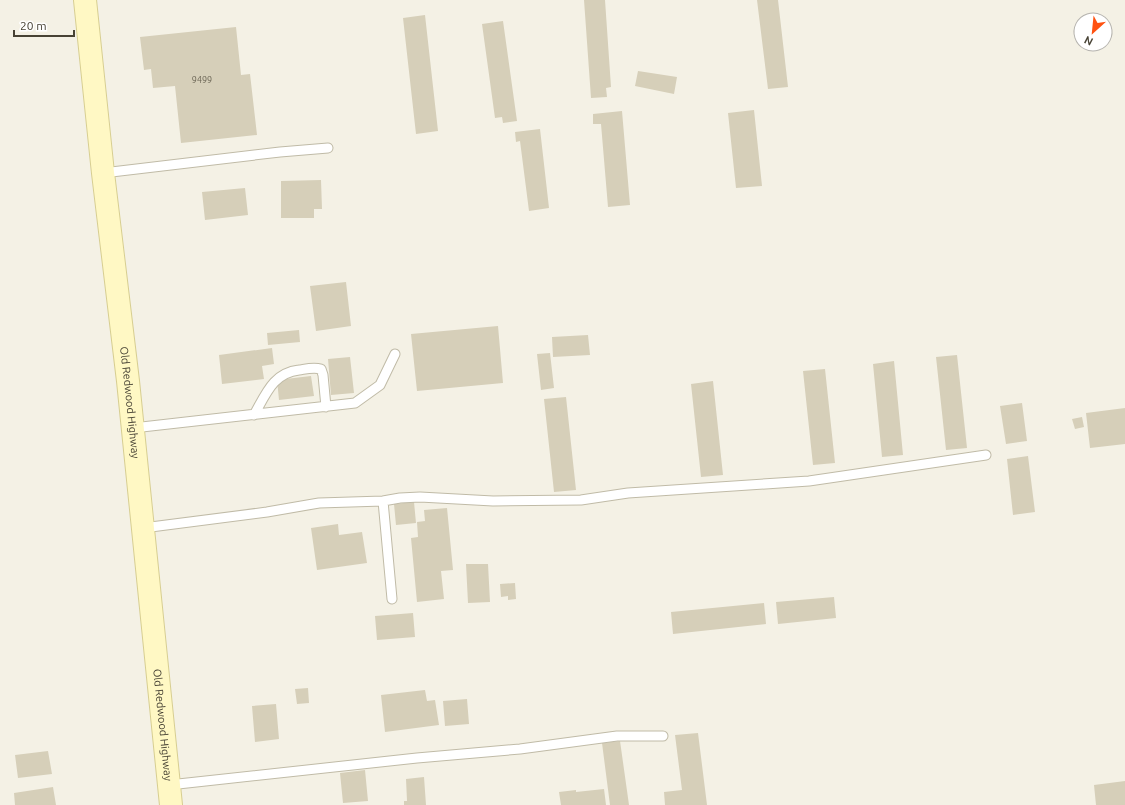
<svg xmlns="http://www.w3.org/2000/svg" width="1125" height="805" viewBox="0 0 1125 805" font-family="Ubuntu,sans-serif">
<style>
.building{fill:#d6cfb9}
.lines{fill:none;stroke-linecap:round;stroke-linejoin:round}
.lane-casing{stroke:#c0bba7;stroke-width:11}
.secondary-casing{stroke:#d7ce91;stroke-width:24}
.lane{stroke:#fff;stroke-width:9}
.secondary{stroke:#fff8c4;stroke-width:22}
.labels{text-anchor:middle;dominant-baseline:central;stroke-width:3.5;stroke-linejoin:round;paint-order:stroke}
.number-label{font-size:9px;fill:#6b6555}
.street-label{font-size:11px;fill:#474234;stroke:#fff}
</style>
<rect width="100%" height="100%" fill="#f4f1e5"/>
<path class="building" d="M 584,0 L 605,0 L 611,87 L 606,88 L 607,97 L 591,98 Z
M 757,0 L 778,0 L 788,87 L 768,89 Z
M 425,15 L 438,131 L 416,134 L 403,18 Z
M 503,21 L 517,121 L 503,123 L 502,117 L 495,118 L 482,24 Z
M 236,27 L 241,75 L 250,74 L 257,135 L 181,143 L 175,86 L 153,88 L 151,69 L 144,70 L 140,37 Z
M 638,71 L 677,77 L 674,94 L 635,86 Z
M 754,110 L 762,186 L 736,188 L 728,113 Z
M 622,111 L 630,205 L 608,207 L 601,124 L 593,124 L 593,114 Z
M 540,129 L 549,208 L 529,211 L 520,141 L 516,142 L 515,132 Z
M 321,180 L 322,209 L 314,209 L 314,218 L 281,218 L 281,181 Z
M 245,188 L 248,215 L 205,220 L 202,192 Z
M 346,282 L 351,326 L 316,331 L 310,286 Z
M 498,326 L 503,383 L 417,391 L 411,334 Z
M 299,330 L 300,342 L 268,345 L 267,333 Z
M 588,335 L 590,355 L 553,357 L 552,337 Z
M 272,348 L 274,364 L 262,366 L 264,379 L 222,384 L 219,355 Z
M 550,353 L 554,388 L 541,390 L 537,354 Z
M 957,355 L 967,448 L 946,450 L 936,357 Z
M 350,357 L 354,393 L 331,395 L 328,359 Z
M 894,361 L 903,455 L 882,457 L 873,364 Z
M 825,369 L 835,463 L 813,465 L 803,371 Z
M 311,376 L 314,396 L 279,400 L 277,380 Z
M 713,381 L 723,475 L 701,477 L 691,384 Z
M 566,397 L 576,490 L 554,492 L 544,399 Z
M 1022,403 L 1027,441 L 1006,444 L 1000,406 Z
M 1125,408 L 1125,444 L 1090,448 L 1086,413 Z
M 1082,417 L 1084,427 L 1075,429 L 1072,419 Z
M 1028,456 L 1035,512 L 1013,515 L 1007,459 Z
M 414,502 L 416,523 L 396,525 L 394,504 Z
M 447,508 L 453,570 L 441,571 L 444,599 L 417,602 L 411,538 L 418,537 L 417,522 L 425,521 L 424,510 Z
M 338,524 L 339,535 L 362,532 L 367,563 L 317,570 L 311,528 Z
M 466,564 L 488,564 L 490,602 L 468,603 Z
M 515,583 L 516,599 L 508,600 L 508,596 L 501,597 L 500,584 Z
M 834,597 L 836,618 L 778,624 L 776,602 Z
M 764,603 L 766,624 L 673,634 L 671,612 Z
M 413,613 L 415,637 L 377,640 L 375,616 Z
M 308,688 L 309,703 L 297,704 L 295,689 Z
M 425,690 L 427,701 L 435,700 L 439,725 L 385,732 L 381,695 Z
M 467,699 L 469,724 L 445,726 L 443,701 Z
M 276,704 L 279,739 L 255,742 L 252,706 Z
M 698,733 L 707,805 L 665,805 L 664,792 L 682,790 L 675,735 Z
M 620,741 L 629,805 L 610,805 L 602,743 Z
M 48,751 L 52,774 L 18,778 L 15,755 Z
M 365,770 L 368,801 L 343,803 L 340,773 Z
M 424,777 L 426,805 L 404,805 L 404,801 L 407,801 L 406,779 Z
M 1125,781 L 1125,805 L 1096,805 L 1094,785 Z
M 53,787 L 56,805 L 15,805 L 14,793 Z
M 604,789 L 606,805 L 561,805 L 559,792 L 576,790 L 576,792 Z"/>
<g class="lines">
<defs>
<path id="lane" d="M 103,173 L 280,152 L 328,148
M 254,415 C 266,394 273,373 299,370 C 306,369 313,367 321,369 L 323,375 L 326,407
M 133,428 L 355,403 L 380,385 L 395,354
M 383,501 L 392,599
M 143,528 L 267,512 L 319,503 L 383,501 L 400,498 L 420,497 L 493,501 L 581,500 L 628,493 L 809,481 L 986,455
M 169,785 L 417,758 L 520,749 L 617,736 L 663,736"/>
<g id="secondary">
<path id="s1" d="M 85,0 L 103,173 L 128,381 L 171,805"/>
</g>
</defs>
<use href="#lane" class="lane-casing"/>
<use href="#secondary" class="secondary-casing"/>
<use href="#lane" class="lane"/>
<use href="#secondary" class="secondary"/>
</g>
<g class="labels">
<g class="number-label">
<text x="202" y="80">9499</text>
</g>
<g class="street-label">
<text stroke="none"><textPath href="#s1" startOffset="405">Old Redwood Highway</textPath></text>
<text stroke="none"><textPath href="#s1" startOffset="729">Old Redwood Highway</textPath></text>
</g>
</g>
<g transform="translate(1093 32) rotate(207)"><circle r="19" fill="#ffffff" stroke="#b5b3ae"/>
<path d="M0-3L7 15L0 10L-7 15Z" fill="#ff5211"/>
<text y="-6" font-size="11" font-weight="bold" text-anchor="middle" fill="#474234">N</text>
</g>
<path d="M14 30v6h60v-6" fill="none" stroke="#474234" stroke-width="2"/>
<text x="20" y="30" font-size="12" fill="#474234" stroke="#ffffff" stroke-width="3" paint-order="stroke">20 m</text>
</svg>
